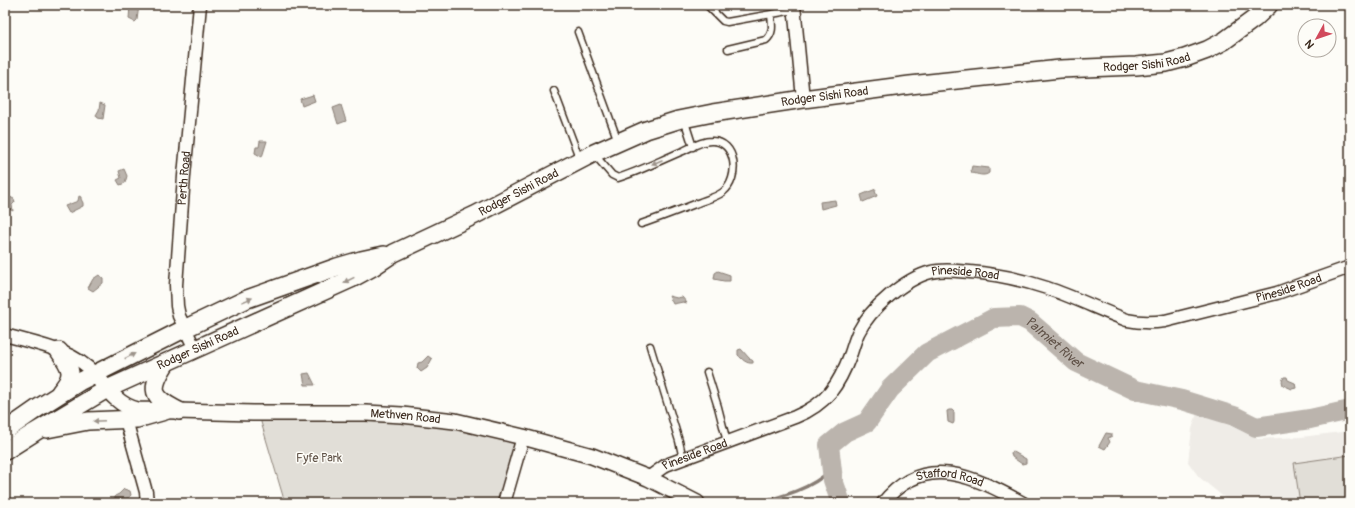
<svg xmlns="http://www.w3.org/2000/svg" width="1355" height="508" viewBox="0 0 1355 508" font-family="Pangolin,sans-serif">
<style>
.built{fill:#efece7}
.green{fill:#e1ded7;stroke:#8e847a}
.water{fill:#bbb4ad;stroke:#887d74}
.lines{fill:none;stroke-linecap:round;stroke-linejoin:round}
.stream{stroke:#887d74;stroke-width:3.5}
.river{stroke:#bbb4ad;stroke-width:20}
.service-casing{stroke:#3b2a1e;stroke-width:9}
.minor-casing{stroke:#3b2a1e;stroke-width:15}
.tertiary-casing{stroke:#3b2a1e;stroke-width:18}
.secondary-casing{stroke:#3b2a1e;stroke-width:20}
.service{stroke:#fdfcf7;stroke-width:6}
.minor{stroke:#fdfcf7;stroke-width:12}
.tertiary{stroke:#fdfcf7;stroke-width:15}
.secondary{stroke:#fdfcf7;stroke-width:17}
.oneway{fill:#9c938a}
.labels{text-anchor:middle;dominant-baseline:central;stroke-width:3;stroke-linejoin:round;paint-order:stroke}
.street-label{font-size:12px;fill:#3b2a1e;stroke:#fdfcf7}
.park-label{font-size:12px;fill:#64574c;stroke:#fdfcf7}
.water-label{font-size:13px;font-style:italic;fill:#615349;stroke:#fdfcf7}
</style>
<rect width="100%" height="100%" fill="#fdfcf7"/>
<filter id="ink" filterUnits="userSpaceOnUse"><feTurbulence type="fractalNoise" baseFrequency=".025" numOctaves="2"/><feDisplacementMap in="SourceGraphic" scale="8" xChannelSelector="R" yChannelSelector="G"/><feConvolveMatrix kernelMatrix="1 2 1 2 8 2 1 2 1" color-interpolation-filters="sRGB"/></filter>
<g filter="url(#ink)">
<path class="built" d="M 1197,413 L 1231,426 L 1258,439 L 1301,437 L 1350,431 L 1350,503 L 1231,503 L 1199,477 L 1188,462 L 1192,429 Z"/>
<path class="green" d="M 258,412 L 391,415 L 524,438 L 506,503 L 285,503 Z
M 1350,455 L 1350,503 L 1300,503 L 1294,463 Z"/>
<path class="water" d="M 130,5 L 139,5 L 137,20 L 135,22 L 129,19 Z
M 313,95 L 315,101 L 302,106 L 300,99 Z
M 100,103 L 105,105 L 103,119 L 98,118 L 96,115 L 99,110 Z
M 341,105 L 346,121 L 338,124 L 333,108 Z
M 260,141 L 267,141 L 262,157 L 255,153 L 256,147 L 259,147 Z
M 972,166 L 989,168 L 989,173 C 984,177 978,174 972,173 L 971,170 Z
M 124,169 L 127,176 L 125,183 L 120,185 L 117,180 L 121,178 L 119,171 Z
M 876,189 L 875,191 L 877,196 L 863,202 L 861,195 Z
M 79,196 L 81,197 L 81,199 L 83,203 L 83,206 L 69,213 L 65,206 L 78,201 Z
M 10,197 L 14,199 L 15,202 L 12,205 L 13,211 L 9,209 L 6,210 L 8,205 L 7,200 Z
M 835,200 L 836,205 L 821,209 L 820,202 Z
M 718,271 L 730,275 L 730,281 L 724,281 L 714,279 L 715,273 Z
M 99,275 L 103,278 L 103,283 L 93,291 L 88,288 L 93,279 Z
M 669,296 L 677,298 L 682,297 L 687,303 L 683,302 L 673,304 Z
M 741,349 L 749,358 L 753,361 L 753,363 C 746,364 742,359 738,355 L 738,350 Z
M 428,356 L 432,359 L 427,368 L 421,372 L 417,368 L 418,363 L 422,362 Z
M 309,373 L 315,385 L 305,385 L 303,374 Z
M 1284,377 L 1287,377 L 1288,380 L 1295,383 L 1296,388 L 1292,389 L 1283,385 L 1282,381 Z
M 949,410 L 952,410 L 954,412 L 954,422 L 953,424 L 948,422 L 947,411 Z
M 1106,433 L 1112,434 L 1112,436 L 1108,438 L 1110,442 L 1105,449 L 1099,446 Z
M 1012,451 L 1026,459 L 1026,463 L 1022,464 L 1012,457 L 1011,453 Z
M 124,489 L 130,491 L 131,495 C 128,499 122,502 116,501 L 115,499 L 115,496 L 119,494 Z"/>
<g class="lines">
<path class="stream" d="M 757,503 C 784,496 811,489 832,469"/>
<path class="river" id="s1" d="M 841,503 L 833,480 L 829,445 L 845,432 L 867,422 L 890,389 L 927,353 L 994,318 L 1020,317 L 1030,322 L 1076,362 L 1135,390 L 1182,400 L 1234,416 L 1256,427 L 1310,419 L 1350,410"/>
<defs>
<path id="service" d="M 707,5 L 723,21 L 727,22 L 794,10
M 578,32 L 618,141
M 728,49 L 766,40 C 774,33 772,25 771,15
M 554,91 L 580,160
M 684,119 L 693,147
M 594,154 L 612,175 L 618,178 C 640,171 661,160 683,151 C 691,147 702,141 711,141 C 737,140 740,179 723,192 C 715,198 704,200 695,204 C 677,211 659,218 641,224
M 650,346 L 679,441 L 683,459
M 707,372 L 718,407 L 727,442"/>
<g id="minor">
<path d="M 794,5 L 803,99"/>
<path d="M 5,335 C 36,344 72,349 95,374"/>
<path id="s2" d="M 195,349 L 179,316 L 177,306 L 176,285 L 184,176 L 200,5"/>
<path d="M 126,420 L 146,492 L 147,503"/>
<path id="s3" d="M 648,478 L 666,465 L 795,417 C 827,404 839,385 851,353 C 853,347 855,340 858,333 C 865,319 877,306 889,296 C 901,286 915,276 931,272 C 944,269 957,271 970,272 C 996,274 1023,280 1047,288 C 1074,297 1100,310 1127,320 C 1140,323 1151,323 1165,321 L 1277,293 L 1350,267"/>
<path d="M 504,503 L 523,437"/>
<path id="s4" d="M 883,503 C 924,451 975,477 1023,503"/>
</g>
<g id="tertiary">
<path id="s5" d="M 95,374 C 107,389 118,406 138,410 L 253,413 L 366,413 L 402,415 L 455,421 L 523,437 L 592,456 L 648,478 L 697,503"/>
</g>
<g id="secondary">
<path d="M 59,351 C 72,369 75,375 60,392"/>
<path d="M 166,363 C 149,390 151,397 179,411"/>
<path d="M 47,429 L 88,421 L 137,419 L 165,411"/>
<path d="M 5,431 L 38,408 L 79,382 L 184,329 L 247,299 L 337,267 L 361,260 L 384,255"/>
<path id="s6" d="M 5,451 L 35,432 L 107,389 L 351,279 L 373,267 L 394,253 L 475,215 L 594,153 L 646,130 L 678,120 L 713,113 L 803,99 L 910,85 L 1060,69 L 1136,66 L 1166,63 L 1185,58 L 1207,50 L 1224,41 L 1254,19 L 1269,5"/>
</g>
</defs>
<use href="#service" class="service-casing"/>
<use href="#minor" class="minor-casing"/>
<use href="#tertiary" class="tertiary-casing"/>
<use href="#secondary" class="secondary-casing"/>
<use href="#service" class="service"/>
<use href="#minor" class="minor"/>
<use href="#tertiary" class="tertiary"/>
<use href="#secondary" class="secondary"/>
</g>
<defs><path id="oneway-solid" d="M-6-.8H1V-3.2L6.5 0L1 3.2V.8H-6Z"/></defs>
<g class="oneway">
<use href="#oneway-solid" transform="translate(657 162) rotate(157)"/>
<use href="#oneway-solid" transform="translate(349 280) rotate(154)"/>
<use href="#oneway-solid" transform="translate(247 300) rotate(-22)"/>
<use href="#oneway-solid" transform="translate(130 356) rotate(-27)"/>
<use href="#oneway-solid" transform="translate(99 421) rotate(178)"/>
</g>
</g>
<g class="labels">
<g class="street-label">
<text stroke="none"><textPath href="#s6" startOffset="1224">Rodger Sishi Road</textPath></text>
<text stroke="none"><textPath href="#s6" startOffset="900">Rodger Sishi Road</textPath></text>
<text stroke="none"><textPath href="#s2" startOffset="175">Perth Road</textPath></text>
<text stroke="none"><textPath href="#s6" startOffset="576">Rodger Sishi Road</textPath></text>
<text stroke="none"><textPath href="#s3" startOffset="401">Pineside Road</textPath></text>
<text stroke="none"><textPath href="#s3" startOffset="737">Pineside Road</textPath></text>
<text stroke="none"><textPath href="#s6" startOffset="219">Rodger Sishi Road</textPath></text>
<text stroke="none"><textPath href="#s5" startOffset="325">Methven Road</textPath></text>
<text stroke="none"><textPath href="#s3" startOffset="53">Pineside Road</textPath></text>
<text stroke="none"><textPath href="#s4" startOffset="77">Stafford Road</textPath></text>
</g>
<g class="park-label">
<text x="319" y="458">Fyfe Park</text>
</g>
<g class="water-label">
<text stroke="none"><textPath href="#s1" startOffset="341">Palmiet River</textPath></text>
</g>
</g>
<rect width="1355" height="508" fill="none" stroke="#fdfcf7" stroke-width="20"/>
<rect x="10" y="10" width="1335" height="488" fill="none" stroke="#3b2a1e" stroke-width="1.5" filter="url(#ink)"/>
<g transform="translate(1317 38) rotate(230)"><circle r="19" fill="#fdfcf7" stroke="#afa8a0"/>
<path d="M0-3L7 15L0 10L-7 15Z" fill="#d1495b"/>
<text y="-6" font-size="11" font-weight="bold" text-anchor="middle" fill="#3b2a1e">N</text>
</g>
</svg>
